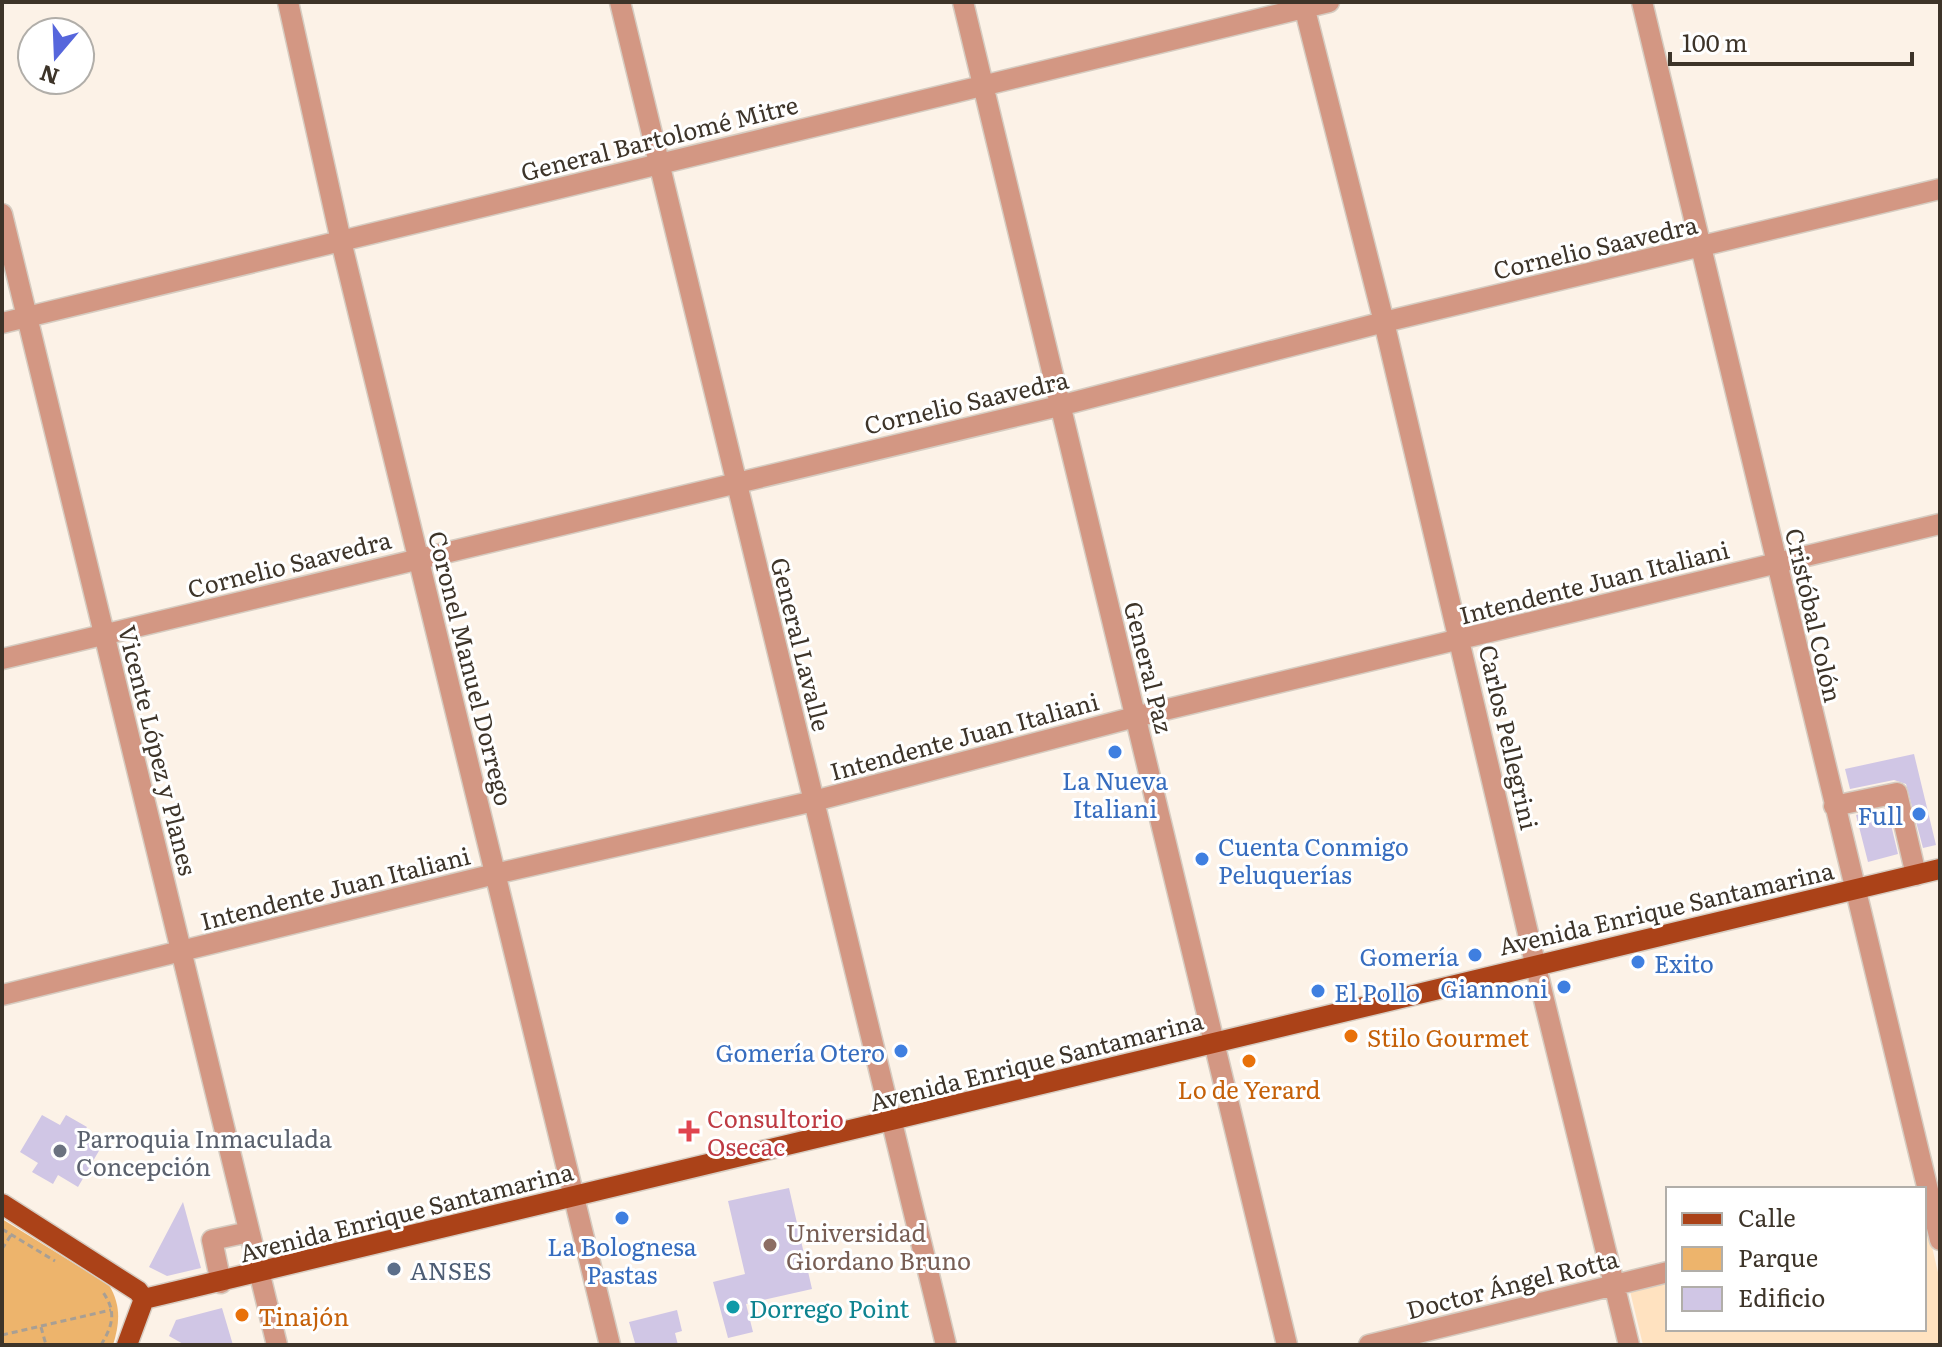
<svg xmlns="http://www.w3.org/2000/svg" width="1942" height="1347" viewBox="0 0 1942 1347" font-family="Literata,serif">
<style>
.built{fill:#ffe2c0}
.green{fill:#edb46c}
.building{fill:#d0c6e5}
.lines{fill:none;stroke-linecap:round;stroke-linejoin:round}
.minor-casing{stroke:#d6ccc1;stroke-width:23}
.major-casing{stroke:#d6ccc1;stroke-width:23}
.path{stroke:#a89f94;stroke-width:3;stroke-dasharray:6 4;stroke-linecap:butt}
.minor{stroke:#d39783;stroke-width:20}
.major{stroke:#ab4218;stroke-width:20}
.shop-dot{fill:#3f7fe0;stroke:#fff;stroke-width:3}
.food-dot{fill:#e8710a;stroke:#fff;stroke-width:3}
.health-dot{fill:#e0444e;stroke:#fff;stroke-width:3}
.worship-dot{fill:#6b7280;stroke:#fff;stroke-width:3}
.education-dot{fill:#8d6e63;stroke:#fff;stroke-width:3}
.service-dot{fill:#5c6f8a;stroke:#fff;stroke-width:3}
.culture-dot{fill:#0f9aa8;stroke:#fff;stroke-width:3}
.labels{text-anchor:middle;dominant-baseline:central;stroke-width:6;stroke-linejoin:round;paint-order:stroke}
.street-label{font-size:24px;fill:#3d3429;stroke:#fff}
.shop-label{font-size:24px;fill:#366cbe;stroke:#fff;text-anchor:end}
.food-label{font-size:24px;fill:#c56008;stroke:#fff;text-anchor:start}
.health-label{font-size:24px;fill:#be3a42;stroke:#fff;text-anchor:start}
.worship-label{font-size:24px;fill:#5b616d;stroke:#fff;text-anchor:start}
.education-label{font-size:24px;fill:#785e54;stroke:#fff;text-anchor:start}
.service-label{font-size:24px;fill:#4e5e75;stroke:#fff;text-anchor:start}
.culture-label{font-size:24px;fill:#0d838f;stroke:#fff;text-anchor:start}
</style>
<rect width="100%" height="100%" fill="#fcf2e7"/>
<path class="built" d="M 1926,1221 L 1940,1281 L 1940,1345 L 1643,1345 L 1630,1291 L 1668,1282 L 1668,1329 L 1924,1329 Z"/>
<path class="green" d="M 2,1219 L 109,1285 C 121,1305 120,1323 113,1345 L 2,1345 Z"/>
<path class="building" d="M 1914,754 L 1936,845 L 1923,848 L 1906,784 L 1894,780 L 1850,789 L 1845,769 Z
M 1887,808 L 1898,854 L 1868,862 L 1856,815 Z
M 42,1115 L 60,1125 L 66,1115 L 87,1127 L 81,1137 L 100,1149 L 78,1187 L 58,1175 L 53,1184 L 32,1172 L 38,1163 L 20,1152 Z
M 789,1188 L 812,1289 L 746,1304 L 753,1332 L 728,1338 L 713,1282 L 745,1274 L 728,1201 Z
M 183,1202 L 201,1268 L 167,1276 L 149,1267 Z
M 222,1308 L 233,1345 L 185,1345 L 169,1336 L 176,1320 Z
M 677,1310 L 682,1331 L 675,1333 L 678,1345 L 635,1343 L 629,1322 Z"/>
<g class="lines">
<defs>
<path id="minor" d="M 288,2 L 341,241 L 610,1345
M 620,2 L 946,1345
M 963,2 L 1287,1345
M 1303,2 L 1384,322 L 1535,963 L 1629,1345
M 1642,2 L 1940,1240
M 2,214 L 277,1345
M 2,323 L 1329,2
M 2,659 L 1059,406 L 1384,322 L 1940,189
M 1834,806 L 1897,793 L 1916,875
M 2,995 L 495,874 L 814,801 L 1135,717 L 1940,524
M 221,1283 L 212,1240 L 249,1232
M 1369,1345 L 1668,1272"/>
<path id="major" d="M 2,1204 L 138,1291 L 144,1299 L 127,1345
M 144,1299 L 1940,869"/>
</defs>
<use href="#minor" class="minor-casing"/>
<use href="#major" class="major-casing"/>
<path class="path" d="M 2,1229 L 55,1261
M 2,1249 L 11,1235
M 41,1327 L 46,1345
M 2,1335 L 111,1310
M 101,1345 C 113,1325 117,1311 102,1291"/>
<use href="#minor" class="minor"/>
<use href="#major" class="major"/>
</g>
<g class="shop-dot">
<circle cx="1115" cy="752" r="8"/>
<circle cx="1919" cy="814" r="8"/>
<circle cx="1202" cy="859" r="8"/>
<circle cx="1475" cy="955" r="8"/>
<circle cx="1638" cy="962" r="8"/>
<circle cx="1564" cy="987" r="8"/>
<circle cx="1318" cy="991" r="8"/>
<circle cx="901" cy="1051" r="8"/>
<circle cx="622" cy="1218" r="8"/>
</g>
<g class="food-dot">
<circle cx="1351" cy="1036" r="8"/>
<circle cx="1249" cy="1061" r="8"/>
<circle cx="242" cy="1315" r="8"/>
</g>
<path class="health-dot" d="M685 1119h8v8h8v8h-8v8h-8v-8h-8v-8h8z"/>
<circle class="worship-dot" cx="60" cy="1151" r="8"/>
<circle class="education-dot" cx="770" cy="1245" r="8"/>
<circle class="service-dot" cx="394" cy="1269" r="8"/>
<circle class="culture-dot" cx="733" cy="1307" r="8"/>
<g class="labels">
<g class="street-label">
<text transform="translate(659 137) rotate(-14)">General Bartolomé Mitre</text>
<text transform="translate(1595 246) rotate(-13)">Cornelio Saavedra</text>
<text transform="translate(966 401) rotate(-13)">Cornelio Saavedra</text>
<text transform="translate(289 563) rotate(-14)">Cornelio Saavedra</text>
<text transform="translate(1594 581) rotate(-14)">Intendente Juan Italiani</text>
<text transform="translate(1815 615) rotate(77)">Cristóbal Colón</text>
<text transform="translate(802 644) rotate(76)">General Lavalle</text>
<text transform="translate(1150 667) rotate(76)">General Paz</text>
<text transform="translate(472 668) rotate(76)">Coronel Manuel Dorrego</text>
<text transform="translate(964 735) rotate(-15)">Intendente Juan Italiani</text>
<text transform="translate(1510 737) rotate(77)">Carlos Pellegrini</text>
<text transform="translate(159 750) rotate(76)">Vicente López y Planes</text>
<text transform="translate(335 887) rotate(-14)">Intendente Juan Italiani</text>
<text transform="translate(1666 907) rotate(-13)">Avenida Enrique Santamarina</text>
<text transform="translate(1036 1060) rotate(-14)">Avenida Enrique Santamarina</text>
<text transform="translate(406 1211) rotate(-14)">Avenida Enrique Santamarina</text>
<text transform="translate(1512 1283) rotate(-14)">Doctor Ángel Rotta</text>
</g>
<g class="shop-label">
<text x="1115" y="779" text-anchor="middle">La Nueva<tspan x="1115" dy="28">Italiani</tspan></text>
<text x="1903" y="814">Full</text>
<text x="1218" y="845" text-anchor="start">Cuenta Conmigo<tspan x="1218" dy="28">Peluquerías</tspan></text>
<text x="1459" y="955">Gomería</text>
<text x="1654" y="962" text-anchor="start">Exito</text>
<text x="1548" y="987">Giannoni</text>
<text x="1334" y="991" text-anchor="start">El Pollo</text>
<text x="885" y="1051">Gomería Otero</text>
<text x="622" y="1245" text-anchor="middle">La Bolognesa<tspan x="622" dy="28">Pastas</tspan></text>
</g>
<g class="food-label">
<text x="1367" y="1036">Stilo Gourmet</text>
<text x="1249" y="1088" text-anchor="middle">Lo de Yerard</text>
<text x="258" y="1315">Tinajón</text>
</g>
<g class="health-label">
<text x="707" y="1117">Consultorio<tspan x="707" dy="28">Osecac</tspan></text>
</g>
<g class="worship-label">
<text x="76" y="1137">Parroquia Inmaculada<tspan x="76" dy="28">Concepción</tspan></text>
</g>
<g class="education-label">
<text x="786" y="1231">Universidad<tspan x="786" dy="28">Giordano Bruno</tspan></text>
</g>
<g class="service-label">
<text x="410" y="1269">ANSES</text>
</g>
<g class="culture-label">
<text x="749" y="1307">Dorrego Point</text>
</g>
</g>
<rect width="1942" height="1347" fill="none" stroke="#3d3429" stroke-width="8"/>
<rect x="1666" y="1187" width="260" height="144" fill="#ffffff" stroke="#b1aea9" stroke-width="2"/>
<rect x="1682" y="1213" width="40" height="12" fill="#ab4218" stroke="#b1aea9" stroke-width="2"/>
<text x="1738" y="1227" font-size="24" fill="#3d3429">Calle</text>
<rect x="1682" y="1247" width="40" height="24" fill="#edb46c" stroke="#b1aea9" stroke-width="2"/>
<text x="1738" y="1267" font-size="24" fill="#3d3429">Parque</text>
<rect x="1682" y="1287" width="40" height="24" fill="#d0c6e5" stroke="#b1aea9" stroke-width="2"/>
<text x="1738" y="1307" font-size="24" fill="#3d3429">Edificio</text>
<g transform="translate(56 56) rotate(199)"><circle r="38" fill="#ffffff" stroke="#b1aea9" stroke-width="2"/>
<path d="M0-6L14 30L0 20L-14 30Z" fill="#5666dc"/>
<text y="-12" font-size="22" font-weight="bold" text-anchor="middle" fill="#3d3429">N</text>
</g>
<path d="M1670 52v12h242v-12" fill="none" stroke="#3d3429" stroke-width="4"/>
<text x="1682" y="52" font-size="24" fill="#3d3429" stroke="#ffffff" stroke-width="6" paint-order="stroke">100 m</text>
</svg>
